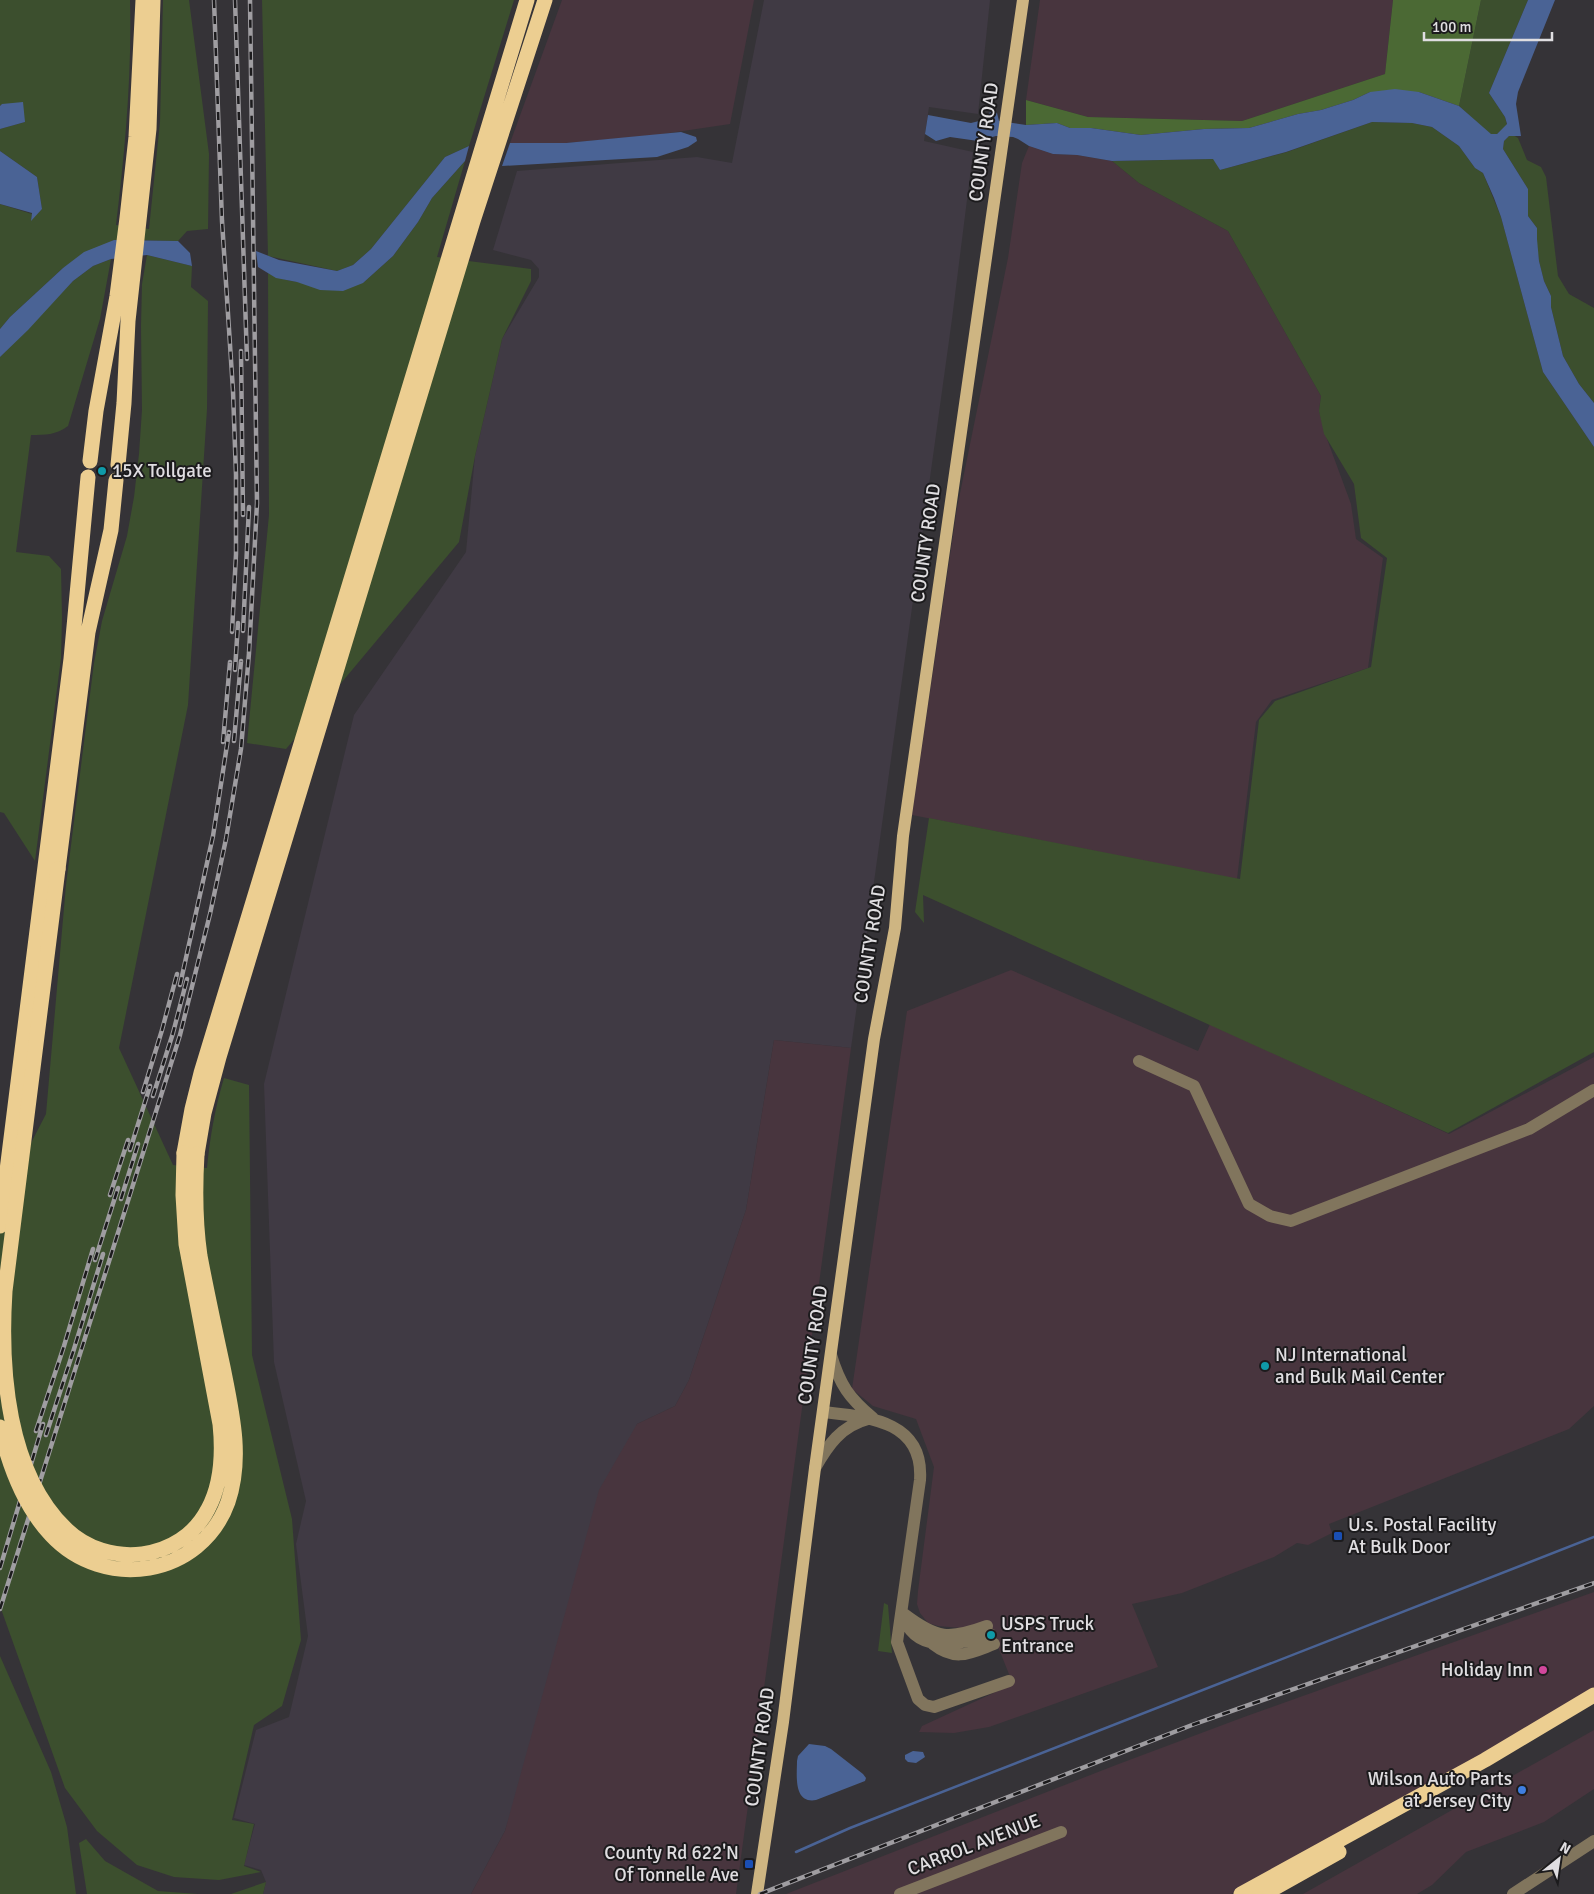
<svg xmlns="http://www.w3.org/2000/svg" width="1594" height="1894" viewBox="0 0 1594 1894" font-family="Signika,sans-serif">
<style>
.built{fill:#403a44}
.industrial{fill:#48353e}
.green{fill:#3c4f2e}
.forest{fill:#4b6934}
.water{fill:#4a6395}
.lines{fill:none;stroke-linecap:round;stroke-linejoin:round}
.stream{stroke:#4a6395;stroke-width:2.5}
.minor{stroke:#81755d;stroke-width:12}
.major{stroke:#ceb582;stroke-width:12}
.highway{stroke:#ecce91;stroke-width:15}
.rail-casing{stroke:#9f9da1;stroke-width:4.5}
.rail{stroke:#1c1b1d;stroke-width:2.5;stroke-dasharray:8;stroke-linecap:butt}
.highway-bridge{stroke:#ecce91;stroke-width:15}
.culture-dot{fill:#0f9aa8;stroke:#1c1b1d;stroke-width:2}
.transit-dot{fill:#1a4fb4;stroke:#1c1b1d;stroke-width:2}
.hotel-dot{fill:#d1479c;stroke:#1c1b1d;stroke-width:2}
.shop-dot{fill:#3f7fe0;stroke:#1c1b1d;stroke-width:2}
.labels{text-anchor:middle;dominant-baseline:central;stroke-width:4;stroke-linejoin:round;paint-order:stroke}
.street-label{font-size:19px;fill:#e0dee1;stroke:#1c1b1d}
.poi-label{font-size:19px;fill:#e0dee1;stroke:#1c1b1d;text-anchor:start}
</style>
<rect width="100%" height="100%" fill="#353337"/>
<path class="built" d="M 764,0 L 990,0 L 978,114 L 929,107 L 925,134 L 924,141 L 973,152 L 952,319 L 851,1048 L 774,1040 L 746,1210 L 689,1380 L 675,1406 L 637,1424 L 505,1831 L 471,1894 L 263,1894 L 266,1882 L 261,1870 L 244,1865 L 255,1824 L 234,1818 L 256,1730 L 289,1717 L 308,1636 L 296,1544 L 306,1501 L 274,1362 L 264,1084 L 354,715 L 466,552 L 475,456 L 502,339 L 539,277 L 539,269 L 531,260 L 493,250 L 517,171 L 697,157 L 732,163 Z"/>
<path class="industrial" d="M 562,0 L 754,0 L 730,124 L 656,135 L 566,143 L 510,143 Z
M 1040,0 L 1393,0 L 1385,74 L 1242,121 L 1088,117 L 1026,100 Z
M 1029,146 L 1053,154 L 1077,155 L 1112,161 L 1139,183 L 1228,231 L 1321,396 L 1319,411 L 1327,439 L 1351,504 L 1356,539 L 1383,558 L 1368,668 L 1272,700 L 1256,722 L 1237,879 L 912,815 L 957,508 L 1008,258 L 1022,163 Z
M 1011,970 L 1198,1051 L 1210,1024 L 1449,1134 L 1594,1057 L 1594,1406 L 1569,1429 L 1329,1524 L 1332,1533 L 1308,1545 L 1297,1543 L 1274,1557 L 1182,1593 L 1132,1604 L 1158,1667 L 989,1727 L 954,1733 L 919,1732 L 922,1726 L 1013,1684 L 988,1622 L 961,1628 L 938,1626 L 928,1623 L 920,1613 L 917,1604 L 918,1591 L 934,1467 L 916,1419 L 873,1406 L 852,1389 L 907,1011 Z
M 774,1040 L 851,1048 L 736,1894 L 471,1894 L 505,1831 L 599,1490 L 637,1424 L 675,1406 L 689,1380 L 746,1210 Z
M 1594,1592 L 1594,1690 L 1443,1777 L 1231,1894 L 786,1894 L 1116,1765 L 1244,1717 Z
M 1594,1730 L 1594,1789 L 1544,1822 L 1466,1852 L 1432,1885 L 1417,1894 L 1303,1894 Z"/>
<path class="green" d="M 0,0 L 130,0 C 132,75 125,150 116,225 L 149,229 L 160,122 L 163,0 L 189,0 L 209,154 L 208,229 L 187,231 L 178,241 L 114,240 L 63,268 L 10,317 L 0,329 L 0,204 L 32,214 L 31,220 L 42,209 L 37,177 L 0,151 L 0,129 L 25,122 L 2,104 L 0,106 Z
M 262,0 L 514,0 L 469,146 L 445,157 L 371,249 L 353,265 L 337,271 L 268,256 Z
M 1481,0 L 1528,0 L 1489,93 L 1505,117 L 1507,125 L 1497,134 L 1491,135 L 1459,106 Z
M 1372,122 L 1412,123 L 1432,127 L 1459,146 L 1475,168 L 1483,173 L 1501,217 L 1543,372 L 1594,447 L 1594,1052 L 1448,1133 L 923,895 L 924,923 L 915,912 L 929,818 L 1240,879 L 1259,720 L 1275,701 L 1371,667 L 1387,558 L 1361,538 L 1354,484 L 1324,434 L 1319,411 L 1321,396 L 1228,231 L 1139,183 L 1112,161 L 1214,159 L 1220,170 L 1287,152 Z
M 1513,135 L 1518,138 L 1527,160 L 1541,167 L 1546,177 L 1558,276 L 1569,294 L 1594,308 L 1594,403 L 1579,384 L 1563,356 L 1551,307 L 1551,296 L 1544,281 L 1539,261 L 1536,239 L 1537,228 L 1528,216 L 1528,189 L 1503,149 L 1504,141 L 1509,136 Z
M 465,161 L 437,257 L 531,269 L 531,281 L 502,339 L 475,456 L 459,542 L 286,749 L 247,743 L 269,515 L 268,273 C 296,288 333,282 363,283 L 393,256 L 418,222 L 432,198 Z
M 147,255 L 192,266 L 191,287 L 208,301 L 207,409 L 188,705 L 119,1048 L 173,1165 L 207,1168 C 210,1137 215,1108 224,1078 L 249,1085 L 252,1355 L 292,1519 L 301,1640 L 282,1706 L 254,1725 L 232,1820 L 254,1824 L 244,1866 L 261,1872 L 219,1880 L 174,1877 L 137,1865 L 97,1831 L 65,1788 L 0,1606 L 0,1203 L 46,1114 L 66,885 L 94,663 L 102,621 L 127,536 L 134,497 L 139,454 L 142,410 L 141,326 L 142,284 Z
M 111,259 L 100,319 L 68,426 C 56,435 45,435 31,435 L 16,552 L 49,556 L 61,569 L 62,617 L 61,658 L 35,861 L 4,813 L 0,812 L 0,357 L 73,281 L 93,266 Z
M 884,1603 L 888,1605 L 892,1653 L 878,1651 Z
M 0,1656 L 51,1772 L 67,1827 L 76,1894 L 0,1894 Z
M 86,1839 L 105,1861 L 158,1891 L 198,1894 L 87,1894 L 79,1843 Z
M 266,1882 L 263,1894 L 231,1894 Z"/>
<path class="forest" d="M 1393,0 L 1481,0 L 1459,106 L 1419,92 L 1370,92 L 1353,100 L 1321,110 L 1298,114 L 1249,128 L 1204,129 L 1141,135 L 1091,128 L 1070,128 L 1057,123 L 1026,125 L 1026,100 L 1088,117 L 1242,121 L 1385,74 Z"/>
<path class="water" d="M 1528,0 L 1555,0 L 1518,92 L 1516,104 L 1521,136 L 1509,136 L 1504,141 L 1503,149 L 1528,189 L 1528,216 L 1537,228 L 1537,239 L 1539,261 L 1544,281 L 1551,296 L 1551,307 L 1563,356 L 1579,384 L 1594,403 L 1594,447 L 1543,372 L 1501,217 L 1494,198 L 1483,173 L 1475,168 L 1459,146 L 1432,127 L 1412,123 L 1372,122 L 1286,152 L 1220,170 L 1213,159 L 1112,161 L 1077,155 L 1053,154 L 1029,146 L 1018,139 L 1013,137 L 996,136 L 978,141 L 950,137 L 936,141 L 925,134 L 928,115 L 971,123 L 987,119 L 989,113 L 993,111 L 997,113 L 999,121 L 1026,125 L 1057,123 L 1070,128 L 1091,128 L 1141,135 L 1204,129 L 1249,128 L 1298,114 L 1321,110 L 1353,100 L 1370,92 L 1395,89 L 1419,92 L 1459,106 L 1491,134 L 1497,134 L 1507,124 L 1505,117 L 1489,93 Z
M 23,102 L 25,122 L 0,129 L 0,106 L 2,104 Z
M 681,132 L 696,137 L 697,141 L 688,147 L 657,157 L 502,166 L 510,143 L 566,143 Z
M 469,146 L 465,161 L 432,198 L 418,222 L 393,256 L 363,283 L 343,291 L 320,290 L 297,282 L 276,278 L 258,267 L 256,251 L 279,260 L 337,271 L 353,265 L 371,249 L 445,157 Z
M 0,151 L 37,177 L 42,209 L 31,221 L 32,213 L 0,204 Z
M 114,240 L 178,241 L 190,253 L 192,266 L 147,255 L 111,259 L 93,266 L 73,281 L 28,330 L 0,357 L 0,329 L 10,317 L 63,268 L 84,252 Z
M 809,1744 L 825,1746 L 831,1749 L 863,1774 L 866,1778 L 865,1781 L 816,1800 C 793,1804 797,1775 797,1761 L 798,1756 Z
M 913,1751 L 923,1752 L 925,1757 L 916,1763 L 908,1762 L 905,1759 L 905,1755 Z"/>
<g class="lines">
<path class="stream" d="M 796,1852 L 850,1828 L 1594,1537"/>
<path class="minor" d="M 1139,1061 L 1194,1086 L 1249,1204 L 1270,1216 L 1291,1221 L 1529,1129 L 1594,1090
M 831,1355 C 840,1385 849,1398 873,1418
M 823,1412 C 867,1417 924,1420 920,1480 L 897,1642 L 918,1699 L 925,1705 L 934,1707 L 1009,1681
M 815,1468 C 828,1445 841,1426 868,1419
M 902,1612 C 913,1655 959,1646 990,1634
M 904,1614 C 937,1639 949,1640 987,1626
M 933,1644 C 956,1662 970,1653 994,1644
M 900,1894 L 1061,1832
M 1513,1894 L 1594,1841"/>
<path class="major" d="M 757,1894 L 783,1722 L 815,1468 L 874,1039 L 895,928 L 903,836 L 1023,0"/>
<path class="highway" d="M 90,461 L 96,411 L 117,296 L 127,218 L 136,137 L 143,0
M 118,465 L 124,403 L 128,321 L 149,129 L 153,0
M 58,869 L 88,632 L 111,530 L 116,480
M 184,1153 L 192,1109 L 201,1073 L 527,0
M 197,1154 L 204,1113 L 219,1057 L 473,221 L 545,0
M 0,1226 L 71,659 L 88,477
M 1241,1894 L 1485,1760 L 1594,1695
M 1264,1894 L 1339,1852"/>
<defs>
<path id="rail" d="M 214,0 L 222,221 L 233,391 L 236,475 L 236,554 L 232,632
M 235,0 L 247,359
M 241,351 L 243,515
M 243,631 L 249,507
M 235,670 L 238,623
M 234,741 L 241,661
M 223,742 L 230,662
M 180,985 L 213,836 L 229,732
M 143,1092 L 162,1030 L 177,974
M 153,1096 L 173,1033 L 187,979
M 130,1150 L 150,1086
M 110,1195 L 128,1140
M 121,1199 L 138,1144
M 95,1260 L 118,1188
M 36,1431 L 64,1346 L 93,1249
M 46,1435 L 74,1349 L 103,1254
M 0,1568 L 43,1424
M 0,1609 L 180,1035 L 210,914 L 226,839 L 241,749 L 249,653 L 257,503 L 250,0
M 760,1894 L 1192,1725 L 1594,1583"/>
</defs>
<use href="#rail" class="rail-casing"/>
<use href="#rail" class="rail"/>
<path class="highway-bridge" d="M 58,869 L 5,1291 C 0,1369 7,1472 66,1529 C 107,1569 181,1562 208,1509 C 222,1483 223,1453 220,1424 L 186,1244 L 183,1195 L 184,1153
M 0,1427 C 9,1466 24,1506 51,1535 C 104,1592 201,1577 228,1502 C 243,1458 232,1412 223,1367 C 215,1330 207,1293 200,1256 C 195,1222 195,1188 197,1154"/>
</g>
<g class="culture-dot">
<circle cx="102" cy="471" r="5"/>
<circle cx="1265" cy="1366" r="5"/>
<circle cx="991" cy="1635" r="5"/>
</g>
<g class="transit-dot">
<rect x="1333" y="1531" width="10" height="10" rx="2.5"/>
<rect x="744" y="1859" width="10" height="10" rx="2.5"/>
</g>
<circle class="hotel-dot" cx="1543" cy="1670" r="5"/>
<circle class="shop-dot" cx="1522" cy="1790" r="5"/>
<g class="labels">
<g class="street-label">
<text transform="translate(984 142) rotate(-82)">COUNTY ROAD</text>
<text transform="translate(926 543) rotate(-82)">COUNTY ROAD</text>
<text transform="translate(870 944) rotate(-81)">COUNTY ROAD</text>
<text transform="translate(813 1345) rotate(-82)">COUNTY ROAD</text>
<text transform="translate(760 1747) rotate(-82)">COUNTY ROAD</text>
<text transform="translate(974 1845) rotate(-21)">CARROL AVENUE</text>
</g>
<g class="poi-label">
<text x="112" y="471">15X Tollgate</text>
<text x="1275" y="1355">NJ International<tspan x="1275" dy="22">and Bulk Mail Center</tspan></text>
<text x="1348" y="1525">U.s. Postal Facility<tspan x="1348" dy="22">At Bulk Door</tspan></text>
<text x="1001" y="1624">USPS Truck<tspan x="1001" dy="22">Entrance</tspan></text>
<text x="1533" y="1670" text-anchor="end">Holiday Inn</text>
<text x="1512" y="1779" text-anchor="end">Wilson Auto Parts<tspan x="1512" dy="22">at Jersey City</tspan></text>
<text x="739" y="1853" text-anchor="end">County Rd 622'N<tspan x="739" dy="22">Of Tonnelle Ave</tspan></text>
</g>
</g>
<g transform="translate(1559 1859) rotate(30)" stroke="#1c1b1d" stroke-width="4" paint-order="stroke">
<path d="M0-4L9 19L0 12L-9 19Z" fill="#e0dee1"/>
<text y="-8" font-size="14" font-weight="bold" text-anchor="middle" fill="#e0dee1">N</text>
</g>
<path d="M1424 32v8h128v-8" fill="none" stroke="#e0dee1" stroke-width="2.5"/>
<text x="1432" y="32" font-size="15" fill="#e0dee1" stroke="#1c1b1d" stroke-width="4" paint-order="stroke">100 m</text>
</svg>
